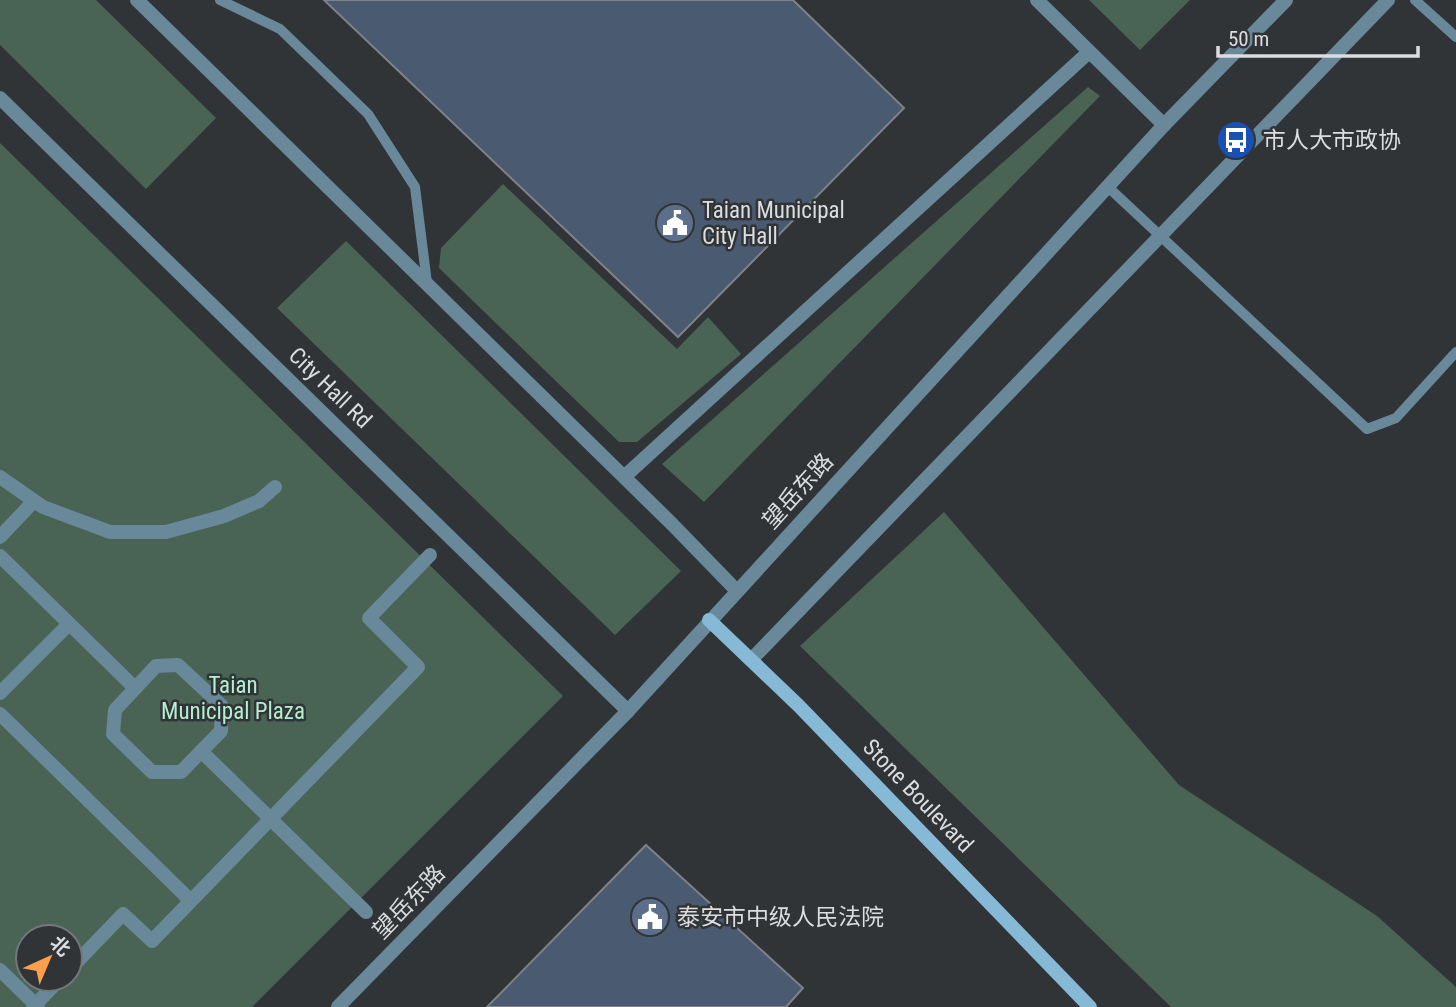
<svg xmlns="http://www.w3.org/2000/svg" width="1456" height="1007" viewBox="0 0 1456 1007" font-family="'Roboto Condensed','Noto Sans SC',sans-serif">
<style>
.green{fill:#496355;fill-rule:evenodd}
.building{fill:#4a5a70;stroke:#7f8286;stroke-width:2}
.lines{fill:none;stroke-linecap:round;stroke-linejoin:round}
.service{stroke:#69899b;stroke-width:10}
.pedestrian{stroke:#69899b;stroke-width:14}
.minor{stroke:#69899b;stroke-width:14}
.tertiary{stroke:#69899b;stroke-width:14}
.secondary{stroke:#85b9d6;stroke-width:14}
.labels{text-anchor:middle;dominant-baseline:central;stroke-width:5;stroke-linejoin:round;paint-order:stroke}
.poi-label{font-size:23px;fill:#dbdde0;stroke:#313437;text-anchor:start}
.street-label{font-size:23px;fill:#dbdde0;stroke:#313437}
.park-label{font-size:23px;fill:#b5eed0;stroke:#313437}
</style>
<rect width="100%" height="100%" fill="#313437"/>
<path class="green" d="M 0,0 L 96,0 L 216,118 L 146,189 L 0,45 Z
M 1089,0 L 1190,0 L 1140,50 Z
M 1088,87 L 1100,96 L 704,502 L 662,464 Z
M 0,143 L 563,696 L 252,1007 L 0,1007 ZM 28,937 L 70,937 L 70,979 L 28,979 Z
M 503,184 L 677,349 L 708,317 L 741,354 L 637,442 L 619,442 L 439,268 L 441,248 Z
M 346,241 L 681,571 L 615,635 L 277,308 Z
M 944,512 L 1179,785 L 1377,916 L 1456,987 L 1456,1007 L 1171,1007 L 800,646 Z"/>
<path class="building" d="M 324,0 L 793,0 L 904,108 L 678,337 Z
M 646,845 L 803,988 L 786,1007 L 487,1007 Z"/>
<g class="lines">
<path class="service" d="M 220,0 L 280,29 L 368,114 L 415,187 L 427,283
M 1415,0 L 1456,37
M 1108,187 L 1367,429 L 1396,418 L 1456,352"/>
<path class="pedestrian" d="M 0,477 L 43,507 L 110,532 L 166,532 L 224,516 L 259,501 L 275,487
M 0,537 L 34,501
M 0,556 L 135,688
M 178,665 L 222,706 L 221,731 L 181,772 L 152,772 L 113,734 L 115,710 L 156,666 Z
M 0,693 L 69,624
M 0,714 L 191,901
M 201,751 L 366,912
M 70,969 L 123,914 L 152,941 L 418,667 L 369,618 L 430,555
M 0,970 L 38,1007
M 33,1007 L 60,979"/>
<path class="minor" d="M 137,0 L 672,524 L 737,591
M 1037,0 L 1164,125
M 0,98 L 628,711
M 624,477 L 1089,52
M 751,660 L 1388,0"/>
<path class="tertiary" d="M 338,1007 L 628,711 L 1164,125 L 1286,0"/>
<path class="secondary" d="M 709,620 L 799,706 L 1090,1007"/>
</g>
<defs>
<symbol id="bus-disc" viewBox="-11 -11 22 22"><circle r="9.5" fill="#1a4fb4" stroke="#313437"/><path d="M-5-6H5V4H4V6H2V4H-2V6H-4V4H-5ZM-3.5-4V0h7V-4ZM-3.5 1.2v1.5H-2V1.2ZM2 1.2v1.5H3.5V1.2Z" fill="#fff"/></symbol>
<symbol id="civic-disc" viewBox="-11 -11 22 22"><circle r="9.5" fill="#5c6f8a" stroke="#313437"/><path d="M-.6-6.5H3V-4.5H.6V-3L4-1V1h2V6H-6V1h2V-1L-.6-3ZM-1.2 2.5V6h2.4V2.5Z" fill="#fff"/></symbol>
</defs>
<g fill-rule="evenodd">
<use href="#bus-disc" x="1214" y="118" width="44" height="44"/>
<use href="#civic-disc" x="653" y="201" width="44" height="44"/>
<use href="#civic-disc" x="628" y="895" width="44" height="44"/>
</g>
<g class="labels">
<g class="poi-label">
<text x="1263" y="140">市人大市政协</text>
<text x="702" y="210">Taian Municipal<tspan x="702" dy="26">City Hall</tspan></text>
<text x="677" y="917">泰安市中级人民法院</text>
</g>
<g class="street-label">
<text transform="translate(330 388) rotate(44)">City Hall Rd</text>
<text transform="translate(798 491) rotate(-48)">望岳东路</text>
<text transform="translate(918 796) rotate(46)">Stone Boulevard</text>
<text transform="translate(409 902) rotate(-46)">望岳东路</text>
</g>
<g class="park-label">
<text x="233" y="685">Taian<tspan x="233" dy="26">Municipal Plaza</tspan></text>
</g>
</g>
<g transform="translate(49 958) rotate(44)"><circle r="33" fill="#313437" stroke="#75787b" stroke-width="2"/>
<path d="M0-5L12 26L0 18L-12 26Z" fill="#fa9f4e"/>
<text y="-10" font-size="19" font-weight="bold" text-anchor="middle" fill="#dbdde0">北</text>
</g>
<path d="M1218 46v10h200v-10" fill="none" stroke="#dbdde0" stroke-width="3.5"/>
<text x="1228" y="46" font-size="21" fill="#dbdde0" stroke="#313437" stroke-width="5" paint-order="stroke">50 m</text>
</svg>
